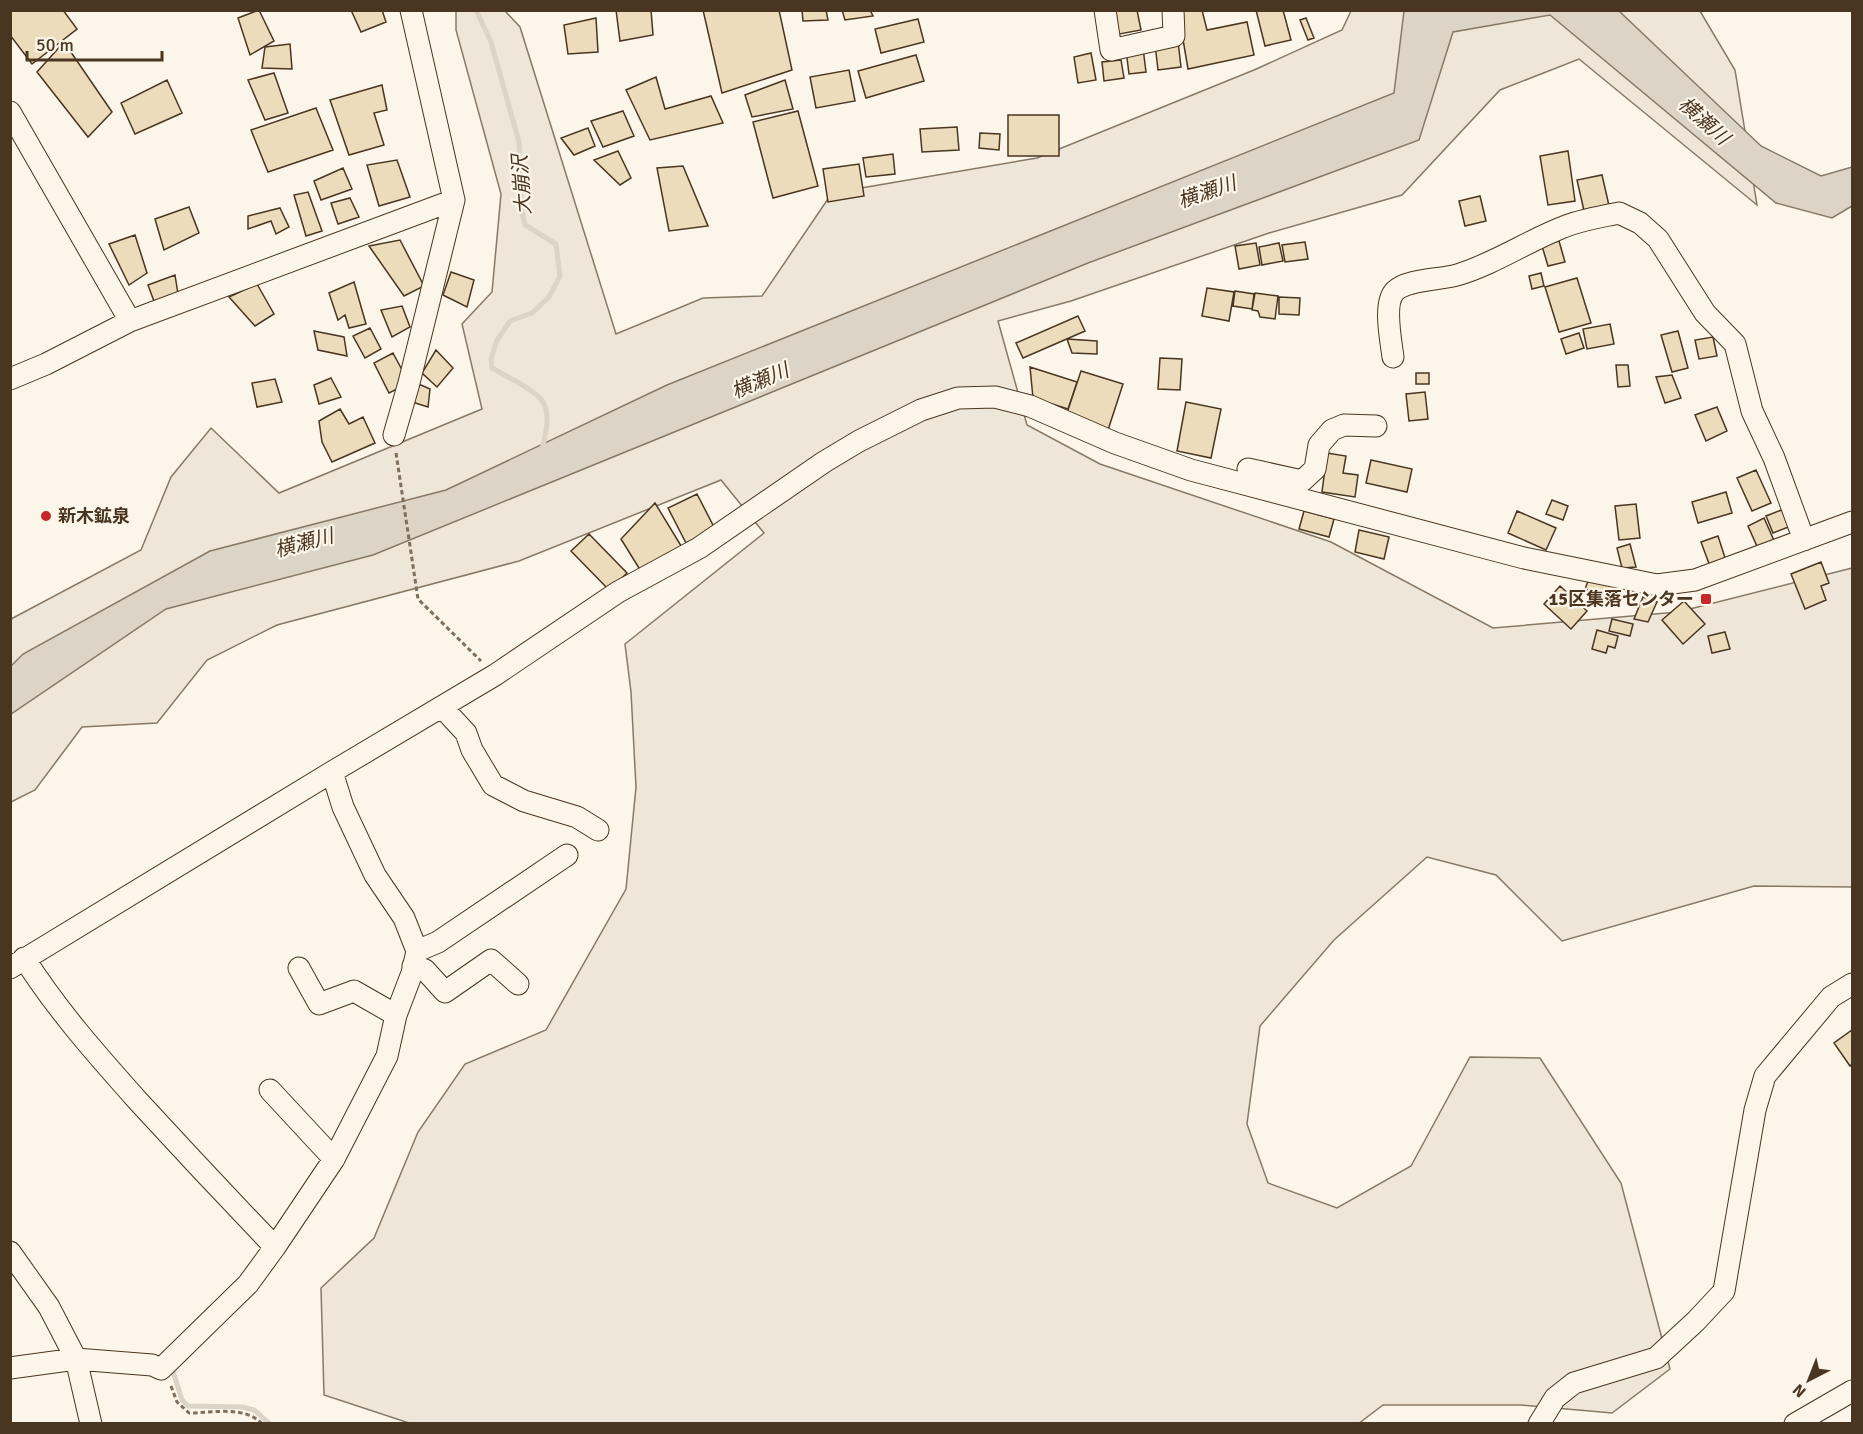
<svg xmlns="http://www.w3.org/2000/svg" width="1863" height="1434" viewBox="0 0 1863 1434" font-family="Signika,'Noto Sans JP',sans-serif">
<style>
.green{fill:#ede6d9;stroke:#887966;stroke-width:1.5}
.water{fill:#dcd4c6;stroke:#887966;stroke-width:1.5}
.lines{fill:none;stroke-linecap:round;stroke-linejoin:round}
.stream{stroke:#dcd4c6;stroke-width:5}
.building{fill:#ecdcbc;stroke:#4a3520;stroke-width:1.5}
.minor-casing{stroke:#4a3520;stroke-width:23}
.path{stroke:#7f6f5c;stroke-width:3;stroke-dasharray:4.5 3;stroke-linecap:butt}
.minor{stroke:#fbf6e9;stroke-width:21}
.poi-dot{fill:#c62828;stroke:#fbf6e9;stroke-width:2}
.labels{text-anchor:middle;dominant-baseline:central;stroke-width:4.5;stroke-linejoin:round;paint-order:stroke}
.poi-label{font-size:18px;font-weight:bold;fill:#4a3520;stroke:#fbf6e9;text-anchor:start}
.water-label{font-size:20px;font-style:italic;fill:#4a3520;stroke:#fbf6e9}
</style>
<rect width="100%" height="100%" fill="#fbf6e9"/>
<path class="green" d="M 456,11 L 505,11 L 520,27 L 616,334 L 703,298 L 762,296 L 832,193 L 1037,158 L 1254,70 L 1342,30 L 1351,11 L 1700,11 L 1735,70 L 1757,205 L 1579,59 L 1500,90 L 1402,195 L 1269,233 L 1071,301 L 998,321 L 1027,425 L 1100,464 L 1331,542 L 1493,628 L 1678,612 L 1852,568 L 1852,887 L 1754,886 L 1562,941 L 1496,875 L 1427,857 L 1334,940 L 1260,1026 L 1247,1124 L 1268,1183 L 1337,1208 L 1411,1166 L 1470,1057 L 1540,1058 L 1621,1183 L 1670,1369 L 1612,1413 L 1521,1405 L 1383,1405 L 1358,1424 L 412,1424 L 324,1395 L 321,1288 L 374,1238 L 418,1132 L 465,1064 L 546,1030 L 626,889 L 636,787 L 631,692 L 625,644 L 764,533 L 721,480 L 519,561 L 277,625 L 207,660 L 157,723 L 82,727 L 35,790 L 11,802 L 11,619 L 141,550 L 171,477 L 211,428 L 279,493 L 482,409 L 462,324 L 492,292 L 501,194 L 456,30 Z"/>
<path class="water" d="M 1404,11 L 1619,11 L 1761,146 L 1821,176 L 1852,167 L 1852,206 L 1832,218 L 1776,203 L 1550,15 L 1453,32 L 1419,140 L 1088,263 L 373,555 L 166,609 L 11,714 L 11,666 L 23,654 L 210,551 L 446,490 L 667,385 L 1394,93 Z"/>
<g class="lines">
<path class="stream" d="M 476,10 L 491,42 L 519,142 L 521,208 L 525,225 L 556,244 L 560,276 L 549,297 L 532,313 L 510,321 L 497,340 L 491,359 L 492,368 C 505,376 541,392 545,406 C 550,421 545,435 542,449
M 169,1369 L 173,1371 L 182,1400 L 188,1406 L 242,1407 L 254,1410 L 270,1424"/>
</g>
<path class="building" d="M 10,10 L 63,10 L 77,29 L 32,64 L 10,35 Z
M 259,10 L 274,41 L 250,55 L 238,18 Z
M 351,10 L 382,10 L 386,22 L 361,32 Z
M 616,10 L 651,10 L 653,35 L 620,41 Z
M 703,10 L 779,10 L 792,70 L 722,93 Z
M 802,10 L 826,10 L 828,20 L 803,21 Z
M 842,10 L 870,10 L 873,16 L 845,20 Z
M 1109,10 L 1137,10 L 1141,30 L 1114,35 Z
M 1178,10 L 1202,10 L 1207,30 L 1247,22 L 1254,55 L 1188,69 Z
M 1256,10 L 1283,10 L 1291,40 L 1265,46 Z
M 596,18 L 598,52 L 568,54 L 564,25 Z
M 1306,18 L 1314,38 L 1308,40 L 1300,20 Z
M 918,19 L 924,42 L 881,53 L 875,29 Z
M 1178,41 L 1181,67 L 1158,70 L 1155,44 Z
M 64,42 L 112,112 L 88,137 L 37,72 Z
M 290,44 L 292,69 L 262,68 L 265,47 Z
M 1143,48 L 1146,72 L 1129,74 L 1126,50 Z
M 1091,53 L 1096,80 L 1078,83 L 1074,57 Z
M 916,55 L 924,81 L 866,98 L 858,71 Z
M 1121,60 L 1124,78 L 1104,81 L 1102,62 Z
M 849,70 L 855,101 L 816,108 L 810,77 Z
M 274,73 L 288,113 L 265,120 L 248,80 Z
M 656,77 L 665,109 L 711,96 L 723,123 L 650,140 L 626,90 Z
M 167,80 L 182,113 L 135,134 L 121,103 Z
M 785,80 L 793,109 L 752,117 L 745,95 Z
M 382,85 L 387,110 L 374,113 L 384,145 L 349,155 L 330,100 Z
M 316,108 L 333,150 L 268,172 L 251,130 Z
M 623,111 L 634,136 L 603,147 L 591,121 Z
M 798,111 L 818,186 L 773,198 L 753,122 Z
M 1008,115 L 1059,115 L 1059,156 L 1008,156 Z
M 957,127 L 959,150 L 922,152 L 920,129 Z
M 588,128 L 595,146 L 574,155 L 561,138 Z
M 980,133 L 1000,134 L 999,150 L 979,148 Z
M 618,151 L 631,178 L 620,185 L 594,160 Z
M 1568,151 L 1575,201 L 1548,205 L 1540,156 Z
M 893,154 L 895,174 L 866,177 L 863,158 Z
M 397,160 L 410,197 L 379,206 L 367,165 Z
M 859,164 L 864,196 L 828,202 L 823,169 Z
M 683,166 L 708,226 L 669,231 L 657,168 Z
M 343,168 L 352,189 L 321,200 L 314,181 Z
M 1602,175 L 1610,210 L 1585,215 L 1577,180 Z
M 308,192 L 322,231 L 306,236 L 294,195 Z
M 1480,196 L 1486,221 L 1465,226 L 1459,201 Z
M 350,198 L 359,217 L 338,224 L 331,203 Z
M 189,207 L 199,233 L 164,250 L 155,219 Z
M 280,208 L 289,227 L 276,234 L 271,221 L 248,229 L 248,216 Z
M 135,235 L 147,273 L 129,285 L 109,244 Z
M 400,240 L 424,286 L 404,296 L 369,246 Z
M 1559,241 L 1565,262 L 1548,266 L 1542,246 Z
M 1305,242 L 1308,259 L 1285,262 L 1282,245 Z
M 1256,243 L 1260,265 L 1239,269 L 1235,246 Z
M 1279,243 L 1283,261 L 1262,265 L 1259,247 Z
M 451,272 L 474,280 L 467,307 L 443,295 Z
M 1541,273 L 1544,286 L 1532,289 L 1529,276 Z
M 175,275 L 178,294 L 155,304 L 148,285 Z
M 1577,278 L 1591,323 L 1559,332 L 1545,287 Z
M 354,282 L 366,324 L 349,328 L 345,315 L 338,320 L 329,293 Z
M 257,284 L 274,314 L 255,326 L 229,297 Z
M 1207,288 L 1234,292 L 1229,321 L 1202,316 Z
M 1235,291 L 1254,294 L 1252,309 L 1233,306 Z
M 1255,293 L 1278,296 L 1275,319 L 1260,317 L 1258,311 L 1252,310 Z
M 1279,297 L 1300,298 L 1299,315 L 1279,314 Z
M 402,306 L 410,327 L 392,337 L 381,310 Z
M 1078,316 L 1085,331 L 1023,358 L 1016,343 Z
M 1610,324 L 1614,344 L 1587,349 L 1583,329 Z
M 370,328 L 381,349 L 365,358 L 353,336 Z
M 314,331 L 344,337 L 347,356 L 318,350 Z
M 1678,331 L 1688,368 L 1672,372 L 1661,335 Z
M 1579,333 L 1584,348 L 1566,354 L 1561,339 Z
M 1713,337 L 1717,356 L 1699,359 L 1695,340 Z
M 1067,339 L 1097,341 L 1097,354 L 1072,353 Z
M 436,350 L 453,368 L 437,387 L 422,373 Z
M 393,353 L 409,383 L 389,393 L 374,363 Z
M 1160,358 L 1182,359 L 1180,390 L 1158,389 Z
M 1616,365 L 1628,365 L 1630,386 L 1618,387 Z
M 1030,367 L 1077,382 L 1068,409 L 1033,398 Z
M 1081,371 L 1123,384 L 1108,430 L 1066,416 Z
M 1416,373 L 1429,373 L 1429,384 L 1416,384 Z
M 1672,375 L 1681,398 L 1665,403 L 1656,377 Z
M 331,378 L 341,397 L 319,404 L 314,385 Z
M 275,379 L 282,402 L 257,407 L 252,383 Z
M 414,382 L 430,389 L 428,407 L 409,401 Z
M 1425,392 L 1428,419 L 1409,421 L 1406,394 Z
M 1186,402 L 1221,409 L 1211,458 L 1177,451 Z
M 1717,407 L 1727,431 L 1706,441 L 1695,415 Z
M 340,409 L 349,424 L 363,417 L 375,443 L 332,462 L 322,442 L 319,421 Z
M 1327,453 L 1346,456 L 1343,473 L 1358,475 L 1355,497 L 1322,492 Z
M 1371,460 L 1412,469 L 1407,492 L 1366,483 Z
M 1756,470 L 1771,503 L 1752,511 L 1737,478 Z
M 1726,492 L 1732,513 L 1698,523 L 1692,502 Z
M 697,494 L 715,529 L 686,543 L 668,508 Z
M 1552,500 L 1568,506 L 1563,520 L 1546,514 Z
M 655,503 L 683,549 L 642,573 L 621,539 Z
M 1636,504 L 1640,538 L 1619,540 L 1615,506 Z
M 1784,509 L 1791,526 L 1773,533 L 1766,516 Z
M 1304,511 L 1334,519 L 1329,537 L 1299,529 Z
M 1517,511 L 1556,528 L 1546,550 L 1508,533 Z
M 1764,518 L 1776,545 L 1760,553 L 1748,526 Z
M 1359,530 L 1389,537 L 1384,559 L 1355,552 Z
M 589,534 L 627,573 L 609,590 L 571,551 Z
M 1718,536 L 1727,564 L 1711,569 L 1701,542 Z
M 1630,544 L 1636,567 L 1622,568 L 1617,548 Z
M 1821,562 L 1829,583 L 1821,586 L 1826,600 L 1805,609 L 1791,574 Z
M 1588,581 L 1615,586 L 1611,608 L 1599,604 L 1600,597 L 1592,595 L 1593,592 L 1585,589 Z
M 1560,586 L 1587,611 L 1571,629 L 1544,604 Z
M 1643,597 L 1657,602 L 1648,622 L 1634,619 Z
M 1684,601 L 1705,624 L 1683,644 L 1662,620 Z
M 1612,619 L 1633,624 L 1630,636 L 1609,631 Z
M 1597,630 L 1618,636 L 1615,648 L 1608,646 L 1606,653 L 1592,649 Z
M 1725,632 L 1730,649 L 1712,653 L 1708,636 Z
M 1852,1030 L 1852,1064 L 1850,1066 L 1834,1043 Z"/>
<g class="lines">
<defs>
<path id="minor" d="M 1105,10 L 1111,50 L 1174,36 L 1173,10
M 10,112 L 130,321
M 1393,357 C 1391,341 1383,303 1395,291 C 1407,279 1440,280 1457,275 C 1494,264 1526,242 1561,228 C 1579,220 1600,217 1619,213 L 1640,223 L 1658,239 L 1705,313 L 1735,344 L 1752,411 L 1774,458 L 1804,540
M 10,379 L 46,364 L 130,321 L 454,200
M 394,435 L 409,383 L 454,200 L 411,10
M 1248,469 L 1302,481 L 1315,469 L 1319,445 L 1332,430 L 1344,425 L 1376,426
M 442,707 L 466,733 L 472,750 L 493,785 L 524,801 L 577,817 L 598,830
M 417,951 L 438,942 L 567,855
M 24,958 C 57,1010 97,1055 138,1101 C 183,1150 229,1199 275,1247
M 413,966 L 425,970 L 445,992 L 491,960 L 518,984
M 10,968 L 332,772 L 495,675 L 618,592 L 699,548 L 824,462 L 859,441 L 921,410 L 958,398 L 995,397 L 1030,406 L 1115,443 L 1191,470 L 1524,558 L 1657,585 L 1695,580 L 1852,522
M 299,968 L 319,1004 L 354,991 L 396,1015
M 270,1090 L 334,1159
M 10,1252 L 49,1307 L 76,1359 L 152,1365 L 161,1369 L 248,1284 L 275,1247 L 334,1159 L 387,1056 L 396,1015 L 412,973 L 417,951 L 404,918 L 375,875 L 343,807 L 332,772
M 10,1368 L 76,1359 L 91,1424
M 1539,1424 L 1555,1398 L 1574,1383 L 1656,1358 L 1696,1321 L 1724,1291 L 1755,1110 L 1765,1076 L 1831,997 L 1852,984
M 1795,1424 L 1852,1391"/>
</defs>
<use href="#minor" class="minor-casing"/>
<path class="path" d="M 396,453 L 418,599 L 481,661
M 171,1386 L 177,1402 L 189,1413 C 211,1413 245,1405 262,1424"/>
<use href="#minor" class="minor"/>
</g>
<g class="poi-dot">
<circle cx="46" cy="516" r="6"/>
<rect x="1700" y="593" width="12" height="12" rx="3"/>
</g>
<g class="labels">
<g class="poi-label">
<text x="58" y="516">新木鉱泉</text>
<text x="1694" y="599" text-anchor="end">15区集落センター</text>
</g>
<g class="water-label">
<text transform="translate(1704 121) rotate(42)">横瀬川</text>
<text transform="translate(522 185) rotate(-94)">大崩沢</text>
<text transform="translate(1207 192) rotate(-19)">横瀬川</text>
<text transform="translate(760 381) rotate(-23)">横瀬川</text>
<text transform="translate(304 543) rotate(-15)">横瀬川</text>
</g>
</g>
<rect width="1863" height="1434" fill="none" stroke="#4a3520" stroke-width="24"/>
<g transform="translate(1809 1380) rotate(222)" stroke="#fbf6e9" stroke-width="4.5" paint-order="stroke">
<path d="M0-4.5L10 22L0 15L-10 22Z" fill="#4a3520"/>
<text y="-9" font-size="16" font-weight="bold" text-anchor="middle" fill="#4a3520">N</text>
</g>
<path d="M27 51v9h135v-9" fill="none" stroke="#4a3520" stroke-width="3"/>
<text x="36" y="51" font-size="18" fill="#4a3520" stroke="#fbf6e9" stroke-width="4.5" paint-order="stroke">50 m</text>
</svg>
